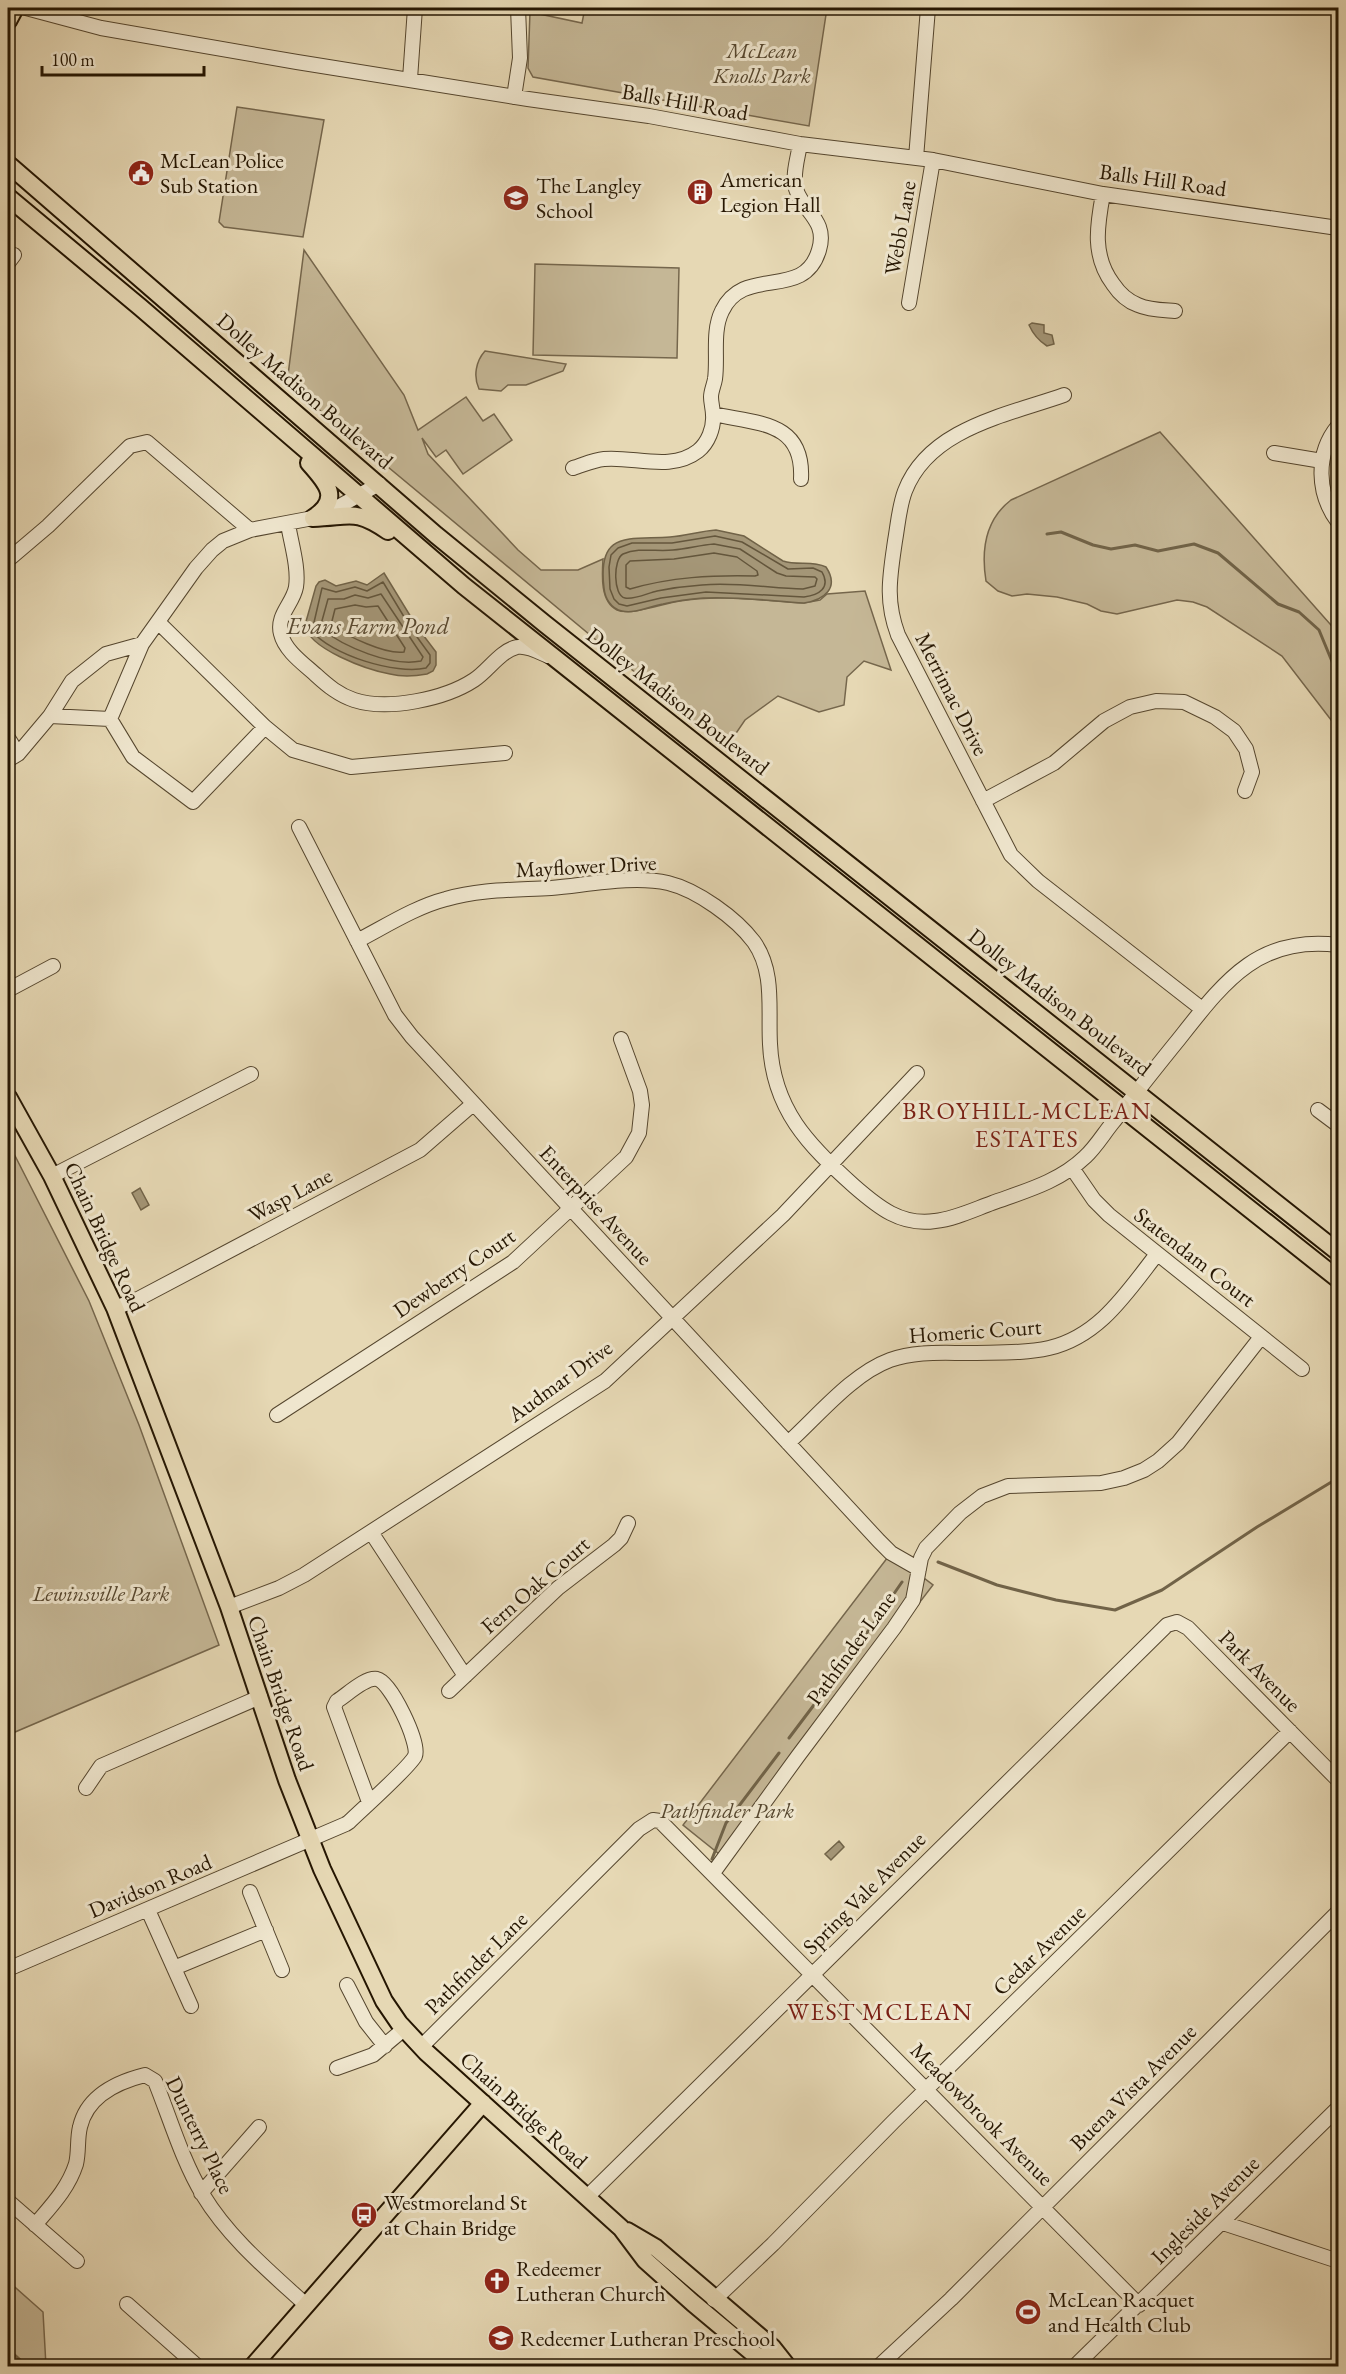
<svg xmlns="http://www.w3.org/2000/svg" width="1346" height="2374" viewBox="0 0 1346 2374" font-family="'EB Garamond',serif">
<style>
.green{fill:#c5b796;stroke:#75664c;stroke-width:1.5}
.water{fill:#a49677;stroke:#716348;stroke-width:1.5}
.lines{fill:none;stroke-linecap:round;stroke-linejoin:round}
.shore{stroke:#64563c;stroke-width:1.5}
.stream{stroke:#716348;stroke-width:3}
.minor-casing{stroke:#55462e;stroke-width:16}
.major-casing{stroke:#251602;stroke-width:20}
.minor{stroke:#efe6ce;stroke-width:14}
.major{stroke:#e6d8b4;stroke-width:16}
.labels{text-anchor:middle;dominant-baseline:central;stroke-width:6;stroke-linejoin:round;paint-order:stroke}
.park-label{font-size:22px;font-style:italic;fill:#55462e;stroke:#efe6ce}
.street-label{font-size:22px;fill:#251602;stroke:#efe6ce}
.poi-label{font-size:22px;fill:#251602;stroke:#efe6ce;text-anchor:start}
.water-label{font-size:24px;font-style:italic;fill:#584931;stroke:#efe6ce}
.neighbourhood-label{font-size:24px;letter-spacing:1.5px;fill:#7a1f14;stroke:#efe6ce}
</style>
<rect width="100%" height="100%" fill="#e6d8b4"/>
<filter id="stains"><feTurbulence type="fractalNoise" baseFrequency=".00333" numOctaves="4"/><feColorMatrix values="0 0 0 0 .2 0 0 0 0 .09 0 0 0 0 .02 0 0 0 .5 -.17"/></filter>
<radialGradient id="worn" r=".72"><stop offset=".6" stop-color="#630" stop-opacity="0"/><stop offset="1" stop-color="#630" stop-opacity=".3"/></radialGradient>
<path class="green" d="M 585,8 L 827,8 L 809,126 L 533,77 L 528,68 L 530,12 L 582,23 Z
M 237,107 L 324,120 L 303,237 L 224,227 L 219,222 Z
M 304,250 L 404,395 L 418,430 L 466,397 L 483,421 L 494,414 L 512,440 L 463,474 L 446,450 L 436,457 L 422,438 L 428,454 L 518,550 L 541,570 L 578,570 L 603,559 C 602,575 600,602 617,610 C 630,616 665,603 680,601 C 721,594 763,601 804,603 L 820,600 L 827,594 L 865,591 L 891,670 L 864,661 L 847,677 L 844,705 L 819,712 L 778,696 L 745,720 L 726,748 L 287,383 Z
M 535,264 L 679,268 L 677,358 L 533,355 Z
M 485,351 L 566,364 L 563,371 L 526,385 L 508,385 L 501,391 L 479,389 C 473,376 476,361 485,351 Z
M 1160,432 L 1338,633 L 1338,729 L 1282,656 L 1207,607 L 1193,602 L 1177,600 L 1117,614 L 1101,611 L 1087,604 L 1057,597 L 1027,594 L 1012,596 L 998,591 L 986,581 C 981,550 985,520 1011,500 Z
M 8,1142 L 89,1301 L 139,1425 L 219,1645 L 8,1735 Z
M 891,1553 L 933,1585 L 724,1858 L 683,1825 Z
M 8,2281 L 43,2312 L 46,2366 L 8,2366 Z"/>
<path class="water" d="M 1032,323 L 1044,325 L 1044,333 L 1052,335 L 1054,344 L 1047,346 C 1039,341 1033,334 1029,325 Z
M 716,530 L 744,536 L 783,561 C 798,566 812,560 826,567 C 840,588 824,600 804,603 C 771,601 737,596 703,598 C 690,599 676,601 663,604 C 650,606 635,614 622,611 C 611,609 605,598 604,588 C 597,530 628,540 670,537 C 686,536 700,531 716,530 Z
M 384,573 L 417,627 L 436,652 L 436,665 L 433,671 L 427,674 C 416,676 402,677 390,674 C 368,670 308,649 305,625 L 316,586 L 319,582 L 325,580 L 336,586 L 356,581 L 367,585 Z
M 140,1188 L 149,1205 L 141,1210 L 132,1193 Z
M 839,1841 L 844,1847 L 831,1860 L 825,1854 Z"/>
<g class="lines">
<path class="shore" d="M 715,536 L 742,542 L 788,569 L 813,568 L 822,572 C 831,588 819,595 804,597 L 706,592 L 661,598 L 627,606 L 619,604 L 614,599 L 610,589 L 609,567 L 611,555 L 618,548 L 632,543 L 672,543 Z
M 714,544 L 740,549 L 777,573 L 786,576 L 815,577 L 817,579 L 815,586 L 803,589 C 770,588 736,582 702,585 C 687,586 672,588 657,591 C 648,593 634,600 625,598 C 613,596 613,559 623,554 C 639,547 657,552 673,550 C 687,549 700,545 714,544 Z
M 714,553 L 737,557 L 757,571 L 758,575 L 755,576 C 712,575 671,577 630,589 L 626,587 L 626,565 L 630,561 L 674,559 Z
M 383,582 L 412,630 L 430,655 L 430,663 L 426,668 C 396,675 331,655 312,631 L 322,588 L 336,592 L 355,587 L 367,591 Z
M 381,594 L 423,657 L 421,661 C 391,667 344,647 320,628 L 328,599 L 344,599 L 355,595 L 368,598 Z
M 355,605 L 366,607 L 378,606 L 405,648 L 404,652 C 386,655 347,636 331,625 L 335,609 Z"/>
<path class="stream" d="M 1047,534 L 1061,532 L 1093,545 L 1111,549 L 1135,545 L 1158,551 L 1194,544 L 1218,553 L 1278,604 L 1299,612 L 1319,630 L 1338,676
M 938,1562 L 997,1585 L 1056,1600 L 1115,1610 L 1162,1590 L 1257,1527 L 1338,1478
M 842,1669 L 902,1582
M 789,1738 L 829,1685
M 712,1859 L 726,1823 L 779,1753
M 8,2349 L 27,2366"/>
<defs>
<path id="minor" d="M 26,8 L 101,28 L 297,62 L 528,99 L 649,116 L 800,144 L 933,160 L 1103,194 L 1338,228
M 410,79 L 415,8
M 514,97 L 520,58 L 518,8
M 916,158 L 928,8
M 1103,194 C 1097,226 1092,256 1113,284 C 1119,293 1127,301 1138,305 C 1149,310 1162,310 1175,311
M 8,263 L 14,255
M 909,303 L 933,160
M 1064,395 C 1008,415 929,428 905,491 C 899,507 898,524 895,541 C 890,576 885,600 898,635 L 1011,855 L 1038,881 L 1202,1009
M 713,414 C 758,424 804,421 801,479
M 1338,426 C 1315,454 1317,494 1338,522
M 1274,453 L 1322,461
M 573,468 C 583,465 593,460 604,459 C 634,456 671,472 698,451 C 708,443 714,428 713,415 C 713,409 711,403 711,397 C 711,391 714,385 715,379 C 718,358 712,331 722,311 C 744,264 804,302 819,250 C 828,220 803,212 796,189 C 792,175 798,157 800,144
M 288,524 C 291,543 299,568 296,587 C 293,604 276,615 281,634 C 285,651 304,664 316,675 C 328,686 339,695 354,700 C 388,711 445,699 474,680 C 488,671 500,651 517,647 C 527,645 539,652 548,656
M 8,560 L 48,526 L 130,446 L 147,442 L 250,530
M 159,623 L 265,727 L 293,750 L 351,767 L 505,753
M 50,716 L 110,719 L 142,644
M 110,719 L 133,757 L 193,802 L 265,727
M 8,738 L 18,754
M 8,760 L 18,754 L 50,716 L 72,681 L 106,654 L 142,644 L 196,568 L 212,550 L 223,541 L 250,530 L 313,518 L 329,512 L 379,484
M 983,801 L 1054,763 L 1104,721 L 1130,707 L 1156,701 L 1184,702 L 1215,717 L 1234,731 L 1246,749 L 1252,772 L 1245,791
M 299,827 L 395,1015 L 412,1037 L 879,1541 L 891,1553 L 919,1569
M 357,941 C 386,926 415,907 446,899 C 479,889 516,890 551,888 C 587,885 633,875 668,883 C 697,890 736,918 754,942 C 775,972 768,1009 770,1044 C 773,1109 808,1145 854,1186 C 878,1207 901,1226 935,1221 C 954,1219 973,1210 992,1203 C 1025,1191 1059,1182 1085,1157 C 1096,1147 1104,1133 1114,1121 C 1135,1094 1157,1066 1179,1039 C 1224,982 1258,935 1338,945
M 8,990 L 53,966
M 1318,1110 L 1338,1125
M 1072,1168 L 1094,1200 L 1109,1215 L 1302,1369
M 52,1176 L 251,1074
M 115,1308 L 138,1299 L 420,1150 L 473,1104
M 277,1415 L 513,1262 L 626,1157 L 639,1133 L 642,1105 L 640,1091 L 621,1039
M 788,1443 C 818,1416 852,1374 890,1360 C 915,1351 942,1353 967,1353 C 994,1352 1023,1354 1049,1348 C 1100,1336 1127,1292 1157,1254
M 371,1532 L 465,1676
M 229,1607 L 279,1588 L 304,1575 L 605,1381 L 783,1215 L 917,1073
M 449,1691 L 558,1588 L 614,1545 L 621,1538 L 628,1523
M 86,1788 L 101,1766 L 260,1697
M 713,1873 L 798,1756 L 894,1628 L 913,1600 L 921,1558 L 926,1548 L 960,1513 L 982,1496 L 1008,1486 L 1101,1483 L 1124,1478 L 1144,1470 L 1158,1461 L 1178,1443 L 1261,1337
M 250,1892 L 282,1970
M 148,1910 L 191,2006
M 174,1968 L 266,1930
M 8,1969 L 346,1824 L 349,1822 C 360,1811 410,1767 415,1756 C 420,1743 391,1682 377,1679 C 365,1677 347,1695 337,1701 L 334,1707 L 369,1802
M 347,1985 L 366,2022 L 385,2046
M 421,2047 L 639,1829 L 653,1820 L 660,1821 L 1139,2305
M 337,2068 L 373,2055 L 404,2029
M 201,2193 L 259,2127
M 587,2197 L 1167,1625 L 1177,1622 L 1188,1628 L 1338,1780
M 8,2201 L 77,2261
M 1223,2223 L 1338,2261
M 35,2225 C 51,2206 68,2189 76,2164 C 79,2152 77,2139 80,2127 C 87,2096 117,2082 145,2075 L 155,2081 C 170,2118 182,2160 203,2195 C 229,2238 269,2271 306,2305
M 714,2300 L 773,2244 L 893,2122 L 1290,1731
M 127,2304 L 197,2366
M 879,2366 L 951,2299 L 1338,1912
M 1075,2366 L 1338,2108"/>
<path id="major" d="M 8,21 L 15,8
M 8,164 L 436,535 L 545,624 L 1338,1252
M 8,197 L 140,307 L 464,586 L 1338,1279
M 309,463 C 327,483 342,499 313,518
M 313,518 C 351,517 354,508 388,531
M 8,1097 L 52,1176 L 115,1308 L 229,1607 L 287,1780 L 322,1869 L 384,2001 L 399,2023 L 426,2052 L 621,2228 L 645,2260 L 693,2303 L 754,2354 L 778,2366
M 627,2231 L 656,2248 L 772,2347 L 787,2366
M 253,2366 L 483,2103"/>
</defs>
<use href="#minor" class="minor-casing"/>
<use href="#major" class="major-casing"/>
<use href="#minor" class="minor"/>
<use href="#major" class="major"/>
</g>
<defs>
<symbol id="civic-disc" viewBox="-11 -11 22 22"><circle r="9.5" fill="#8f2418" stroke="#efe6ce"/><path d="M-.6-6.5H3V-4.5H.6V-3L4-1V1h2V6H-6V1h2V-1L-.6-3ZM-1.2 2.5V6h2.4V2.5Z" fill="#fff"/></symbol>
<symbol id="building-disc" viewBox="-11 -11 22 22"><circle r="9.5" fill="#8f2418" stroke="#efe6ce"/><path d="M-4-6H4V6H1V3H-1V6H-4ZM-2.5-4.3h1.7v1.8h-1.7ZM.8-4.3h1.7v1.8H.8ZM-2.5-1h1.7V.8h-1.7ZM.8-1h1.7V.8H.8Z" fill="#fff"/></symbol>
<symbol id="school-disc" viewBox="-11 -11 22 22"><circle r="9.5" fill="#8f2418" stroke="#efe6ce"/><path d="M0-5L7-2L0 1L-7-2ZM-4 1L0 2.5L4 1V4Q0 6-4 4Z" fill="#fff"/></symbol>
<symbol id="bus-disc" viewBox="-11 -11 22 22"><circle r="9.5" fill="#8f2418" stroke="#efe6ce"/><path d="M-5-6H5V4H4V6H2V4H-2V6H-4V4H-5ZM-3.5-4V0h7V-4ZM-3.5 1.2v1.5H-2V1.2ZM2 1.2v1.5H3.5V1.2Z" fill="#fff"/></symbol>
<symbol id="church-disc" viewBox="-11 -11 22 22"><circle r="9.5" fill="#8f2418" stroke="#efe6ce"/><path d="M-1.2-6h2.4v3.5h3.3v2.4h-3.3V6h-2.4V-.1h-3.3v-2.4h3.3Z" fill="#fff"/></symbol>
<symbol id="stadium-disc" viewBox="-11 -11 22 22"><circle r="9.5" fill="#8f2418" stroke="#efe6ce"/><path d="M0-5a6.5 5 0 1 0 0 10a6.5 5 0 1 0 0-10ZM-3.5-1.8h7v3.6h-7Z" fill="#fff"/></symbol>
</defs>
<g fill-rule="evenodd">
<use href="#civic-disc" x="126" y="158" width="30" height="30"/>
<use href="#building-disc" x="685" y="177" width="30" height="30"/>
<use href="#school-disc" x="501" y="183" width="30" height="30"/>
<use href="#bus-disc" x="349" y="2200" width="30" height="30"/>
<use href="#church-disc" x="482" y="2266" width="30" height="30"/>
<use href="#stadium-disc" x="1013" y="2297" width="30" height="30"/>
<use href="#school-disc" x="486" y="2323" width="30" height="30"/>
</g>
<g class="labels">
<g class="park-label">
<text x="762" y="50">McLean<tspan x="762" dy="25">Knolls Park</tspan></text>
<text x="101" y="1593">Lewinsville Park</text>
<text x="727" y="1810">Pathfinder Park</text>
</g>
<g class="street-label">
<text transform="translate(685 102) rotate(10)">Balls Hill Road</text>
<text transform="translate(1163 180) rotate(8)">Balls Hill Road</text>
<text transform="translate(900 228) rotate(-80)">Webb Lane</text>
<text transform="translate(305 391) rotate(41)">Dolley Madison Boulevard</text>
<text transform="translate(952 694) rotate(63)">Merrimac Drive</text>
<text transform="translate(678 701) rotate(38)">Dolley Madison Boulevard</text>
<text transform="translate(586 866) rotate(-3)">Mayflower Drive</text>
<text transform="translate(1060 1002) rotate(38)">Dolley Madison Boulevard</text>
<text transform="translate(290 1195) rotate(-28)">Wasp Lane</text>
<text transform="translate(596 1205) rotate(47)">Enterprise Avenue</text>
<text transform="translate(105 1237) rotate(65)">Chain Bridge Road</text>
<text transform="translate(1195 1257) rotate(38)">Statendam Court</text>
<text transform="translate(454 1273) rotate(-34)">Dewberry Court</text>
<text transform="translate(975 1331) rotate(-4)">Homeric Court</text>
<text transform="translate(560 1381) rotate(-36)">Audmar Drive</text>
<text transform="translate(535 1585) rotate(-41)">Fern Oak Court</text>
<text transform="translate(851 1648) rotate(-54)">Pathfinder Lane</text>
<text transform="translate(1260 1671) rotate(45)">Park Avenue</text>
<text transform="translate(281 1693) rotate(71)">Chain Bridge Road</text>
<text transform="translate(150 1886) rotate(-23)">Davidson Road</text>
<text transform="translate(864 1893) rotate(-45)">Spring Vale Avenue</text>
<text transform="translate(1039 1950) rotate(-44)">Cedar Avenue</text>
<text transform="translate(476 1963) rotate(-45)">Pathfinder Lane</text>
<text transform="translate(1133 2087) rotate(-45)">Buena Vista Avenue</text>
<text transform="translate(524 2110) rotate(42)">Chain Bridge Road</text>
<text transform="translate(982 2114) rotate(45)">Meadowbrook Avenue</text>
<text transform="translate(200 2135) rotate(64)">Dunterry Place</text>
<text transform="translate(1205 2210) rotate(-45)">Ingleside Avenue</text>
</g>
<g class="poi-label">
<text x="160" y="160">McLean Police<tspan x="160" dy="25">Sub Station</tspan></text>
<text x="720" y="179">American<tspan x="720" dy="25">Legion Hall</tspan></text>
<text x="536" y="185">The Langley<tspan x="536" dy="25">School</tspan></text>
<text x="384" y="2202">Westmoreland St<tspan x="384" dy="25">at Chain Bridge</tspan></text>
<text x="516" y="2268">Redeemer<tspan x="516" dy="25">Lutheran Church</tspan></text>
<text x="1048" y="2299">McLean Racquet<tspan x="1048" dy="25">and Health Club</tspan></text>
<text x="520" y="2338">Redeemer Lutheran Preschool</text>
</g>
<g class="water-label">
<text x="368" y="625">Evans Farm Pond</text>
</g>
<g class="neighbourhood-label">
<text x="1027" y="1110">BROYHILL-MCLEAN<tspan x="1027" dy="28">ESTATES</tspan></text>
<text x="880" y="2011">WEST MCLEAN</text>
</g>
</g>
<rect width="1346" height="2374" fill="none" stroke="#e6d8b4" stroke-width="30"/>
<rect x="9" y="9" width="1328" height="2356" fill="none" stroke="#251602" stroke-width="3"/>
<rect x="15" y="15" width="1316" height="2344" fill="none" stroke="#251602" stroke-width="1.5"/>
<path d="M42 66v9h162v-9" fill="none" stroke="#251602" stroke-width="3"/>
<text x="51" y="66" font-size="18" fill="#251602" stroke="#efe6ce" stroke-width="4.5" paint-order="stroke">100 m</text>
<rect width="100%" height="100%" filter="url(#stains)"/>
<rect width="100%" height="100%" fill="url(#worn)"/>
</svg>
